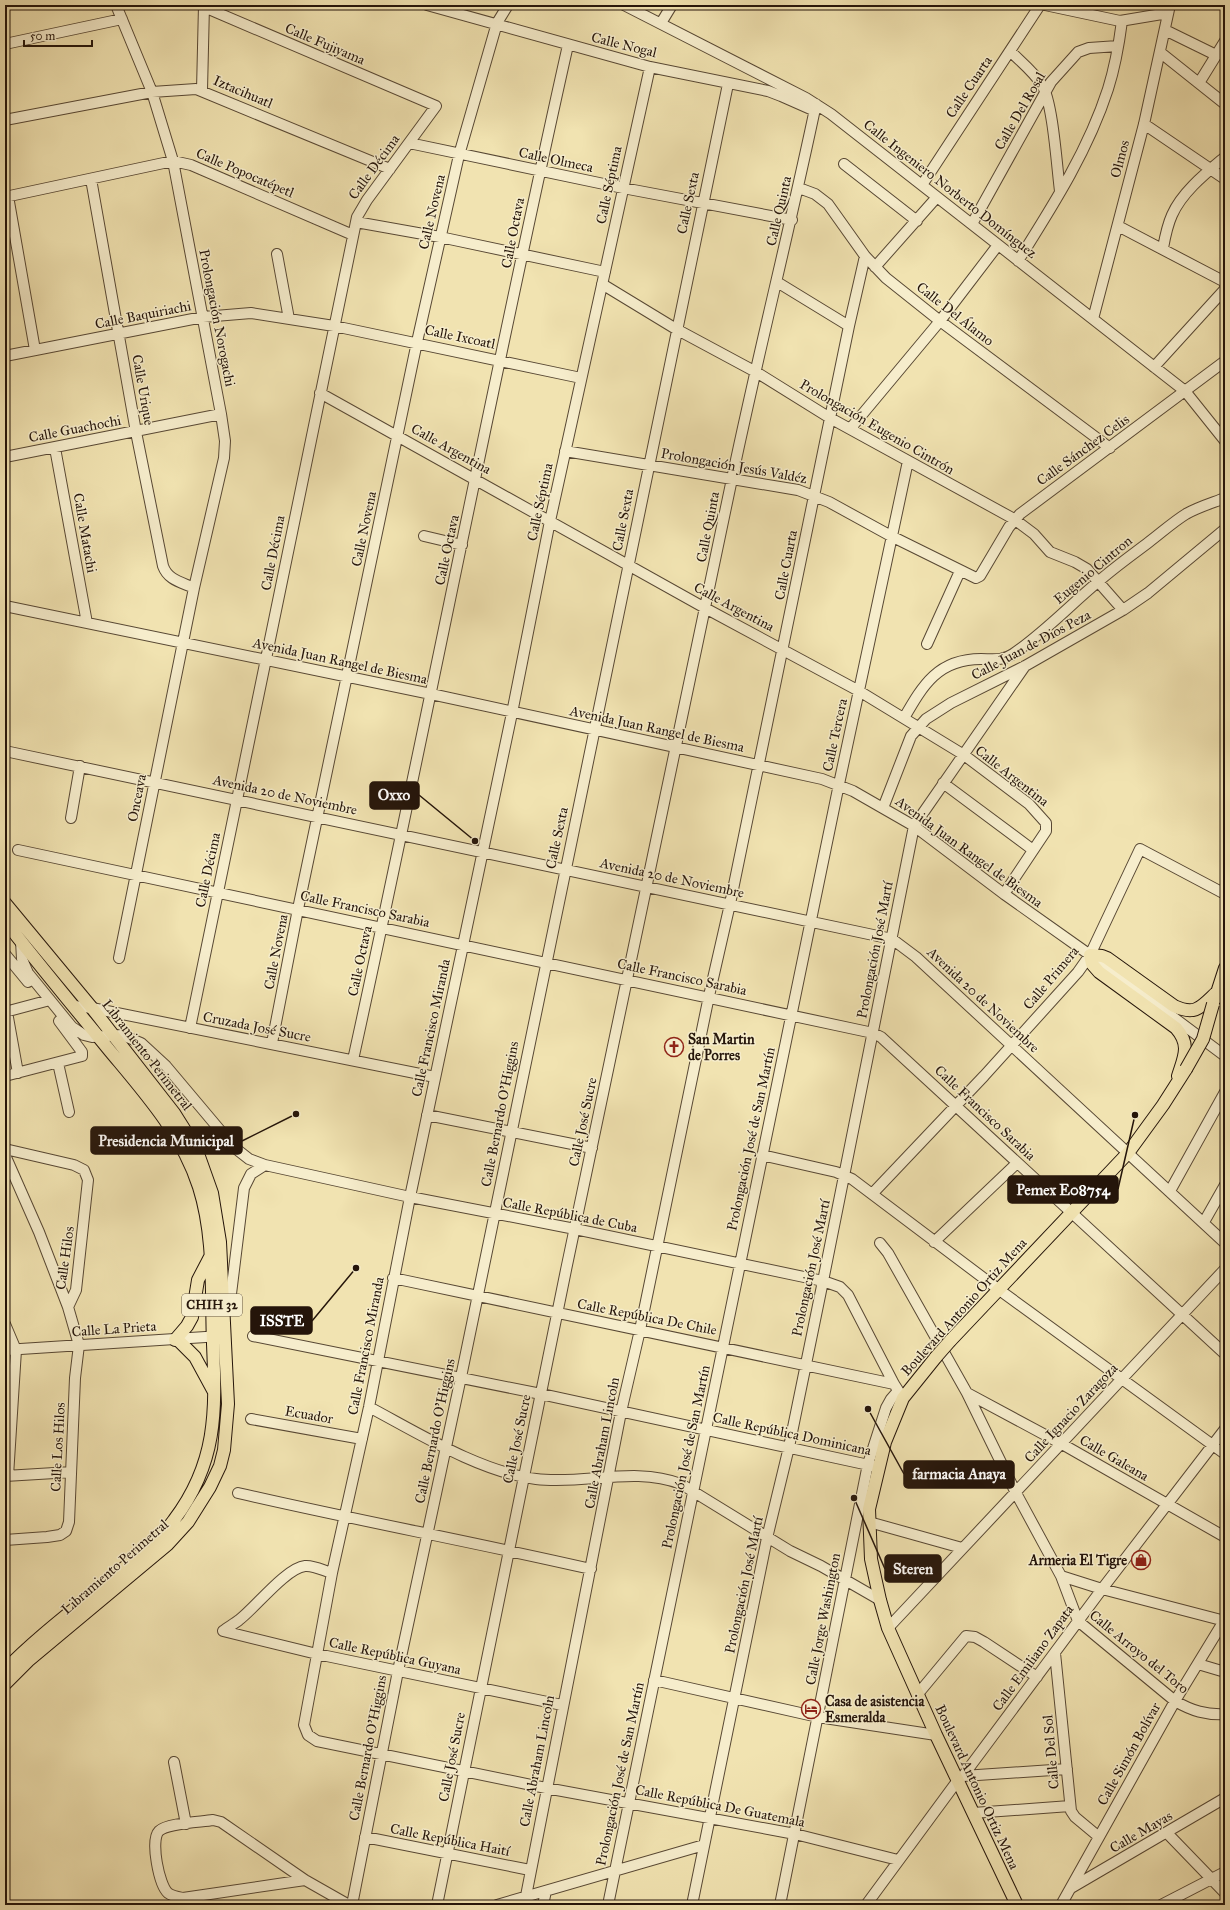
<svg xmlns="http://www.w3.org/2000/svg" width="1230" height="1910" viewBox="0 0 1230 1910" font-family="'IM FELL Great Primer',serif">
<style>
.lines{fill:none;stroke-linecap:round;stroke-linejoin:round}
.minor-casing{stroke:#584834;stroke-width:12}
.major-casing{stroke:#25150a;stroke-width:14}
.minor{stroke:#f6edcc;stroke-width:10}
.major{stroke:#f1e3b1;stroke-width:12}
.major-bridge-casing{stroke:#25150a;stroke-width:14;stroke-linecap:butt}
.major-bridge{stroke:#f1e3b1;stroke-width:12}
.labels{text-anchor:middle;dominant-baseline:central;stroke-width:3;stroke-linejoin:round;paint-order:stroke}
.shield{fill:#f6edcc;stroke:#645644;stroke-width:1}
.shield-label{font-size:13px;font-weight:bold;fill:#25150a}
.street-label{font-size:14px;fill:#25150a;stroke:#f6edcc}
.poi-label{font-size:14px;font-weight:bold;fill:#25150a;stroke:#f6edcc;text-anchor:start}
.leader{fill:none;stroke:#25150a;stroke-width:1.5}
.callout-dot{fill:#25150a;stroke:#f6edcc;stroke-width:1.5}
.callout{fill:#25150a;stroke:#25150a;stroke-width:1.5}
.callout-label{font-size:15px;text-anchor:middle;font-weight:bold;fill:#fff}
</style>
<rect width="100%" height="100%" fill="#f1e3b1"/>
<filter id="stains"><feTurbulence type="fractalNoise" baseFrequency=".005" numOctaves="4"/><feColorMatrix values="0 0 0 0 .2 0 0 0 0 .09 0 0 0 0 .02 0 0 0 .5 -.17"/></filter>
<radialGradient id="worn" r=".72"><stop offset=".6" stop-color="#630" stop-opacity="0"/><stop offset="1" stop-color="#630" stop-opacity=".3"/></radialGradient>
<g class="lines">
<defs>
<path id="minor" d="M 116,5 L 152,92 L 173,161 L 221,414 L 225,441 L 224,458 L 194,588 L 119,958
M 427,5 L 650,67 L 768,91 L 781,96 L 815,111
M 624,5 L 806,98 L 831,114 L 1176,384 L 1185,391 L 1225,441
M 1045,5 L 1120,21 L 1168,13
M 661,23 L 672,5
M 1165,30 L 1216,55
M 5,44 L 122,19
M 1010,51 C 1021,62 1034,72 1042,85 C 1053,102 1057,169 1060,191
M 1161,53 L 1225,104
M 650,67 L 550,521 L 512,713 L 410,1197 L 369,1407 L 332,1573 L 304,1725 L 308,1735 L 317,1741 L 546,1788 L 795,1834 L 898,1860
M 1199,83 L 1225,41
M 202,90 L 204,5
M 5,120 L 152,92 L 196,89 L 390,169
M 1144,124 L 1225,179
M 409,143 L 623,188 L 792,220
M 844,164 L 917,221
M 91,179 L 136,432 L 163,566 C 168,580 181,582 194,588
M 922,185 L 1040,5
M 799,188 L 815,194 L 828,204 L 865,256 L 886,278 L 940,321 L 1110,448
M 8,196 L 35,350
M 5,197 L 173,161 L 191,165 L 353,235
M 356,222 L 440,237 L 605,272
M 972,224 L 1051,82 L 1078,52 L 1089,48 L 1118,46
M 1118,226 L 1225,282
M 1163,248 C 1165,237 1167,226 1172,215 C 1182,192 1206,173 1225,157
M 277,254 L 289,319
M 1018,261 C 1052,207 1088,151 1108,89 C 1115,67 1119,44 1122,21
M 875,267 L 937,197
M 777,282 L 849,326
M 602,284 L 676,329 L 756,372 L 830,418 L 1014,519 L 1034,534 L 1050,552 L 1075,562 L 1087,569 L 1123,610
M 1093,319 L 1144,124 L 1170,5
M 5,356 L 203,317 L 251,313 L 334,326 L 581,378
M 1154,367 L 1225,289
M 320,393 L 705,608 L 859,691 L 964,755 L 1029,804 L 1046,823 L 1046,831 L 1004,894
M 850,429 L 940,321 L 998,245
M 55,448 L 87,623
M 565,451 L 798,490 L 829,502 L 891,536 L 976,578 L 980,576 L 1009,527 L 1020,514 L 1225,361
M 5,457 L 221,414
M 424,536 L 462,545
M 5,606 L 431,694 L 822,779 L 853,791 L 914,826 L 1004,894 L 1090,955 L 1225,1056
M 927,644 L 960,571
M 904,718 C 923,685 938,659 981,659 C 992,659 1003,661 1013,654 C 1044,633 1070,605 1099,581 C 1115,567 1132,555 1149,542 C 1161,533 1173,522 1186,514 C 1198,507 1212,503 1225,498
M 5,751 L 892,939 L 916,957 L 1225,1243
M 943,783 L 1033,850
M 883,808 L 911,736 L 926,719 L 951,703 L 1025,666 L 1123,610 L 1148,593 L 1225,529
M 71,818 L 80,766
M 18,850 L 873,1033 L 881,1037 L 1225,1354
M 21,941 L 22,959 L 28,973 L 72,1027 L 84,1035 L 92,1037 L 122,1035 L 141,1043 L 166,1066 L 235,1148 L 249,1159 L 265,1165 L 410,1197 L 575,1229 L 823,1281 L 840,1287 L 848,1295 L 894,1384 L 903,1398
M 5,954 L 28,982
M 74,1006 L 92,1008 L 435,1077
M 5,1012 L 50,1000
M 7,1012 L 18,1073
M 190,1028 L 357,217 L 367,200 L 436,106 L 204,7
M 272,1043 L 298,909 L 417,342 L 459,155 L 497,23 L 508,5
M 353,1060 C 427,722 492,383 568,45
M 58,1063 L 69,1112
M 5,1076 L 82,1056 L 82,1052 L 59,1021
M 427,1115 L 592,1148
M 5,1149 L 74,1165 L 84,1170 L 88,1180 L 76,1290 L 68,1307 L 79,1345 L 75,1378 L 69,1522 L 66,1531 L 60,1535 L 47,1537 L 5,1540
M 5,1155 L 39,1232 L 68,1307
M 762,1155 L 836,1172 L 852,1179 L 998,1289 L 1225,1454
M 1170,1191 L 1225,1092
M 873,1193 L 984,1076 L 1078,972 L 1090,955 L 1140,849 L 1225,894
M 1204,1222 L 1225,1185
M 934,1242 L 1017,1163
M 880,1243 L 888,1253 L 967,1393 L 1016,1493 L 1061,1576 L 1078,1621 L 1175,1701 C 1192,1711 1206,1715 1225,1714
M 393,1278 L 894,1384
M 224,1314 L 231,1294 L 244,1188 L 251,1174 L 265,1165
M 5,1324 L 16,1350 L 8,1476
M 253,1336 L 541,1394 L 878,1467
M 5,1350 L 221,1336
M 967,1393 L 1062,1444 L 1225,1537
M 369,1407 C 418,1433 480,1472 536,1479 C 585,1485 634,1466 681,1484 L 790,1551 L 821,1566 L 880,1600
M 251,1419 L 362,1439
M 5,1476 L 71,1472
M 238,1493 C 355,1520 473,1542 591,1569
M 869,1522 L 962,1548
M 1061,1576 L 1102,1589 L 1225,1621
M 888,1628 L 1225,1269
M 223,1631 L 317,1654 L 562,1705
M 223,1631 C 228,1627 234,1624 239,1620 C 255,1608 286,1568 305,1566 C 314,1565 324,1571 332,1573
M 1055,1653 L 1071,1811 L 1075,1817 L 1099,1837
M 1198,1664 L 1225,1672
M 654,1680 L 818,1717 L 936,1735
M 917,1695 L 966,1636 L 975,1637 L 984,1642 L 1037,1677
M 174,1762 L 186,1824
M 963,1776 L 1067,1769
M 973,1813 L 1070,1806
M 1167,1833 L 1225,1893
M 365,1837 L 530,1870
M 305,1880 L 183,1898 C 178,1897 172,1896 168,1893 C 159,1885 150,1840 159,1831 C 167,1823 201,1822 213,1820 L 221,1822 L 305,1880 L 349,1905
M 1071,1888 L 1225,1798
M 526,1896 L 621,1412 L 640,1330 L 709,996 L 730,904 L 849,326 L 865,256
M 352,1905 L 398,1671 L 461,1377 L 728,84
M 437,1905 C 532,1427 632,951 733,474 C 759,350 790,228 816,104
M 497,1905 L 704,1845
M 543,1905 L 546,1891
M 608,1905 L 839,784 L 908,461
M 692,1905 L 767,1538 L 789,1447 L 823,1281 L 914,826 L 1025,666
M 780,1905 L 868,1464 L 886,1408 L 891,1399 L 898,1391
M 866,1905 L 958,1780 L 963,1776 L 1102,1589 L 1225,1429
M 1061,1905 L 1175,1701 L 1225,1619
M 1161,1905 L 1225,1872"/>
<path id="major" d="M 5,903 L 92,1008 L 174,1113 L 196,1148 L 212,1193 L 220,1242 L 228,1404 L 224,1450 L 220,1466 L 210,1487 L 188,1522 L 167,1545 L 28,1661 L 5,1684
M 5,921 C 39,965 75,1008 110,1051 C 145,1093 182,1134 199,1187 C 215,1237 211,1292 213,1344 C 216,1412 217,1463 174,1520 C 159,1541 138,1556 118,1573 C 80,1605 39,1635 5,1670
M 1215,999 L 1225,968
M 1178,1076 C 1184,1057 1191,1045 1176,1028 L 1099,972 L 1092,964 L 1090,955 L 1102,956 L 1107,958 L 1174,1006 C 1196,1016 1201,1007 1217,992
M 177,1339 L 195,1357 L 214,1392
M 175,1340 L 187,1326 L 192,1317 L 198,1280 L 210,1257
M 950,1341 L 1128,1153 L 1163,1105 L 1186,1069
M 936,1357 L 903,1398 L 885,1442 L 869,1509 L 871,1559 L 880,1600 L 888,1628 L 936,1735 L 1017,1905"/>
</defs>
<use href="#minor" class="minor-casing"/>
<use href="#major" class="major-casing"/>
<use href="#minor" class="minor"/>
<use href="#major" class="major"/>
<defs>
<path id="major-bridge" d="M 1186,1069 L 1203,1039 L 1213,1004
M 936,1357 L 950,1341"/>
</defs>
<use href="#major-bridge" class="major-bridge-casing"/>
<use href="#major-bridge" class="major-bridge"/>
</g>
<defs>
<symbol id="church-ring" viewBox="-11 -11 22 22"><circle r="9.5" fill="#f6edcc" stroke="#8f2418" stroke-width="1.5"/><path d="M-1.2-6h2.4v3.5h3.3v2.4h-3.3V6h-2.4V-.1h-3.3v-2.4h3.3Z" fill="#8f2418"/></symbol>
<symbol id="shop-ring" viewBox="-11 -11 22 22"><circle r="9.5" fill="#f6edcc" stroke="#8f2418" stroke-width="1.5"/><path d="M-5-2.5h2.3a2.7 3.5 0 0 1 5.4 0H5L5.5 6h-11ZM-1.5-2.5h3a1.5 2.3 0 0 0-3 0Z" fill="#8f2418"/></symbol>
<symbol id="hotel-ring" viewBox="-11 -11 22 22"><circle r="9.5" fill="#f6edcc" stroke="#8f2418" stroke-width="1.5"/><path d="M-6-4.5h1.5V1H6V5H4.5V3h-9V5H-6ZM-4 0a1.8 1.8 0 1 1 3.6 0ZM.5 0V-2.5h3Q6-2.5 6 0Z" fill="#8f2418"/></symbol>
</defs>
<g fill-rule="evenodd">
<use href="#church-ring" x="663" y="1036" width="22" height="22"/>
<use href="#shop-ring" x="1130" y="1549" width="22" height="22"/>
<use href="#hotel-ring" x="800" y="1698" width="22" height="22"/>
</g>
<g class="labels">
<rect class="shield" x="182" y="1294" width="60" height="22" rx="3"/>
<g class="shield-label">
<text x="212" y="1305">CHIH 32</text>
</g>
<g class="street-label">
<text transform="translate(325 44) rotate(23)">Calle Fujiyama</text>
<text transform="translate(624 45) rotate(14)">Calle Nogal</text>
<text transform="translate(969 87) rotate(-56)">Calle Cuarta</text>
<text transform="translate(243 92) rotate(23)">Iztacihuatl</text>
<text transform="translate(1020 111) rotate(-60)">Calle Del Rosal</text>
<text transform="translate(1120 159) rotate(-75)">Olmos</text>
<text transform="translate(556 160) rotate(12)">Calle Olmeca</text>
<text transform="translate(374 167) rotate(-54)">Calle Décima</text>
<text transform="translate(245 173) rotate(23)">Calle Popocatépetl</text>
<text transform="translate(609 185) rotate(-78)">Calle Séptima</text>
<text transform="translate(950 189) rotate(38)">Calle Ingeniero Norberto Domínguez</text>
<text transform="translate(688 203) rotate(-78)">Calle Sexta</text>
<text transform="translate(779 211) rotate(-77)">Calle Quinta</text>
<text transform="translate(432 212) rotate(-77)">Calle Novena</text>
<text transform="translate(513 233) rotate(-79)">Calle Octava</text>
<text transform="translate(955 314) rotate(38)">Calle Del Álamo</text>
<text transform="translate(143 315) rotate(-11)">Calle Baquiriachi</text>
<text transform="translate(217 318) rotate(79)">Prolongación Norogachi</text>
<text transform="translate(460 337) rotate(12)">Calle Ixcoatl</text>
<text transform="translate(143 390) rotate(80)">Calle Urique</text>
<text transform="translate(877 427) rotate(30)">Prolongación Eugenio Cintrón</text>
<text transform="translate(75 429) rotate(-11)">Calle Guachochi</text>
<text transform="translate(451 449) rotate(29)">Calle Argentina</text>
<text transform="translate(1083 450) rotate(-36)">Calle Sánchez Celis</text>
<text transform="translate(734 466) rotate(10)">Prolongación Jesús Valdéz</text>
<text transform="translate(540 502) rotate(-78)">Calle Séptima</text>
<text transform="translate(623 520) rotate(-79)">Calle Sexta</text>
<text transform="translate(708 527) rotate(-79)">Calle Quinta</text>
<text transform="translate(364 529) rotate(-78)">Calle Novena</text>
<text transform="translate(85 533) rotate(80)">Calle Matachi</text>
<text transform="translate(447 550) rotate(-78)">Calle Octava</text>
<text transform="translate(273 553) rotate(-79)">Calle Décima</text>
<text transform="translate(786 565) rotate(-79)">Calle Cuarta</text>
<text transform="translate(1093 570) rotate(-40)">Eugenio Cintron</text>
<text transform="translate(734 607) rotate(28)">Calle Argentina</text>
<text transform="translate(1031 645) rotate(-28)">Calle Juan de Dios Peza</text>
<text transform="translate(340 661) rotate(12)">Avenida Juan Rangel de Biesma</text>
<text transform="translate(657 729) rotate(12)">Avenida Juan Rangel de Biesma</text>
<text transform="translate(835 735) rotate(-78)">Calle Tercera</text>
<text transform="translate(1012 776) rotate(38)">Calle Argentina</text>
<text transform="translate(285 795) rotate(12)">Avenida 20 de Noviembre</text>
<text transform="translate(137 798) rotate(-79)">Onceava</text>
<text transform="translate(557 838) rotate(-78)">Calle Sexta</text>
<text transform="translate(969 852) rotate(36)">Avenida Juan Rangel de Biesma</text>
<text transform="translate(208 870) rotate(-78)">Calle Décima</text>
<text transform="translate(672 878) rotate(12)">Avenida 20 de Noviembre</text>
<text transform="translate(365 909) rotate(12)">Calle Francisco Sarabia</text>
<text transform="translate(875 950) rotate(-79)">Prolongación José Martí</text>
<text transform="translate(276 952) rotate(-79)">Calle Novena</text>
<text transform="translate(360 961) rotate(-78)">Calle Octava</text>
<text transform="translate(682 977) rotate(12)">Calle Francisco Sarabia</text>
<text transform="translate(1051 978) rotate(-50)">Calle Primera</text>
<text transform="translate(983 1000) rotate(43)">Avenida 20 de Noviembre</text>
<text transform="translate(257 1027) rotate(11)">Cruzada José Sucre</text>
<text transform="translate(431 1028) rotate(-78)">Calle Francisco Miranda</text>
<text transform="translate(147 1055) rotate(52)">Libramiento Perimetral</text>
<text transform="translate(985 1113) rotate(43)">Calle Francisco Sarabia</text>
<text transform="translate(500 1114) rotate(-79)">Calle Bernardo O'Higgins</text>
<text transform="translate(583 1122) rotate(-78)">Calle José Sucre</text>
<text transform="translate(751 1139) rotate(-78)">Prolongación José de San Martín</text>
<text transform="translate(570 1215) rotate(11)">Calle República de Cuba</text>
<text transform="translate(65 1258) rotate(-82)">Calle Hilos</text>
<text transform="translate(811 1268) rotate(-78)">Prolongación José Martí</text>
<text transform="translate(964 1307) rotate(-48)">Boulevard Antonio Ortiz Mena</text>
<text transform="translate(647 1317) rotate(11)">Calle República De Chile</text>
<text transform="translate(114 1329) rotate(-4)">Calle La Prieta</text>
<text transform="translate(366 1346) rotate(-79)">Calle Francisco Miranda</text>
<text transform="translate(1071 1413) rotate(-47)">Calle Ignacio Zaragoza</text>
<text transform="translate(309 1415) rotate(10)">Ecuador</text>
<text transform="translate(435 1431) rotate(-78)">Calle Bernardo O'Higgins</text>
<text transform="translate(792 1434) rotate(12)">Calle República Dominicana</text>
<text transform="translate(517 1439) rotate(-78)">Calle José Sucre</text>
<text transform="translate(602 1443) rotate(-79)">Calle Abraham Lincoln</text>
<text transform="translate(58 1447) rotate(-87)">Calle Los Hilos</text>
<text transform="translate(686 1457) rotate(-78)">Prolongación José de San Martín</text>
<text transform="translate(1114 1458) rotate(30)">Calle Galeana</text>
<text transform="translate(115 1567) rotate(-41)">Libramiento Perimetral</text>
<text transform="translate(744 1585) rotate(-78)">Prolongación José Martí</text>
<text transform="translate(823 1619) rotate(-79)">Calle Jorge Washington</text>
<text transform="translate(1139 1652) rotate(39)">Calle Arroyo del Toro</text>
<text transform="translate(395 1656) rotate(12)">Calle República Guyana</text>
<text transform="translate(1033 1658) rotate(-54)">Calle Emiliano Zapata</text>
<text transform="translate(368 1748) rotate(-79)">Calle Bernardo O'Higgins</text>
<text transform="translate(1051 1752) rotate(-95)">Calle Del Sol</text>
<text transform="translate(1129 1754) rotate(-61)">Calle Simón Bolívar</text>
<text transform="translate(452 1757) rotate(-79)">Calle José Sucre</text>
<text transform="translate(537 1761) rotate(-79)">Calle Abraham Lincoln</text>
<text transform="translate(620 1774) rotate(-78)">Prolongación José de San Martín</text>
<text transform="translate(977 1787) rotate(65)">Boulevard Antonio Ortiz Mena</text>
<text transform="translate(720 1806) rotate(11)">Calle República De Guatemala</text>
<text transform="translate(1141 1832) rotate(-30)">Calle Mayas</text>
<text transform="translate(450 1840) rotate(11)">Calle República Haití</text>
</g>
<g class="poi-label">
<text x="688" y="1039">San Martin<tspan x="688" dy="16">de Porres</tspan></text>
<text x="1127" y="1560" text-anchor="end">Armeria El Tigre</text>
<text x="825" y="1701">Casa de asistencia<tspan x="825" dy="16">Esmeralda</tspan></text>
</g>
</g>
<path class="leader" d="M475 841L419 795M296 1114L242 1141M1135 1115L1118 1189M356 1268L312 1321M868 1409L904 1474M854 1498L885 1569"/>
<g class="callout-dot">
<circle cx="475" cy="841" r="4"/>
<circle cx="296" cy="1114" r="4"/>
<circle cx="1135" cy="1115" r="4"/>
<circle cx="356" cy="1268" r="4"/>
<circle cx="868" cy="1409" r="4"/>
<circle cx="854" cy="1498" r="4"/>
</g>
<g class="callout">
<rect x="370" y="782" width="49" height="27" rx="4"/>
<rect x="91" y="1127" width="151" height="27" rx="4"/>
<rect x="1008" y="1176" width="110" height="27" rx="4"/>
<rect x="251" y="1307" width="61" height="27" rx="4"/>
<rect x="904" y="1461" width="110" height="27" rx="4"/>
<rect x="885" y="1555" width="56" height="27" rx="4"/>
</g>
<g class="callout-label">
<text x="394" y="800">Oxxo</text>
<text x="166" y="1146">Presidencia Municipal</text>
<text x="1063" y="1195">Pemex E08754</text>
<text x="282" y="1326">ISSTE</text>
<text x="959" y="1479">farmacia Anaya</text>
<text x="913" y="1574">Steren</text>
</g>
<rect width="1230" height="1910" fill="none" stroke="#f1e3b1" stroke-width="20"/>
<rect x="6" y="6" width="1218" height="1898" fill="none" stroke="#25150a" stroke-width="2"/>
<rect x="10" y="10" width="1210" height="1890" fill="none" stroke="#25150a"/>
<path d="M24 40v6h68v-6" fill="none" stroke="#25150a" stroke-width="2"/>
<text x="30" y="40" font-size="12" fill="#25150a" stroke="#f6edcc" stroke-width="3" paint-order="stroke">50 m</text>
<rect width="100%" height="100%" filter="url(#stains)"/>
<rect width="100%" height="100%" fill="url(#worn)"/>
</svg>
